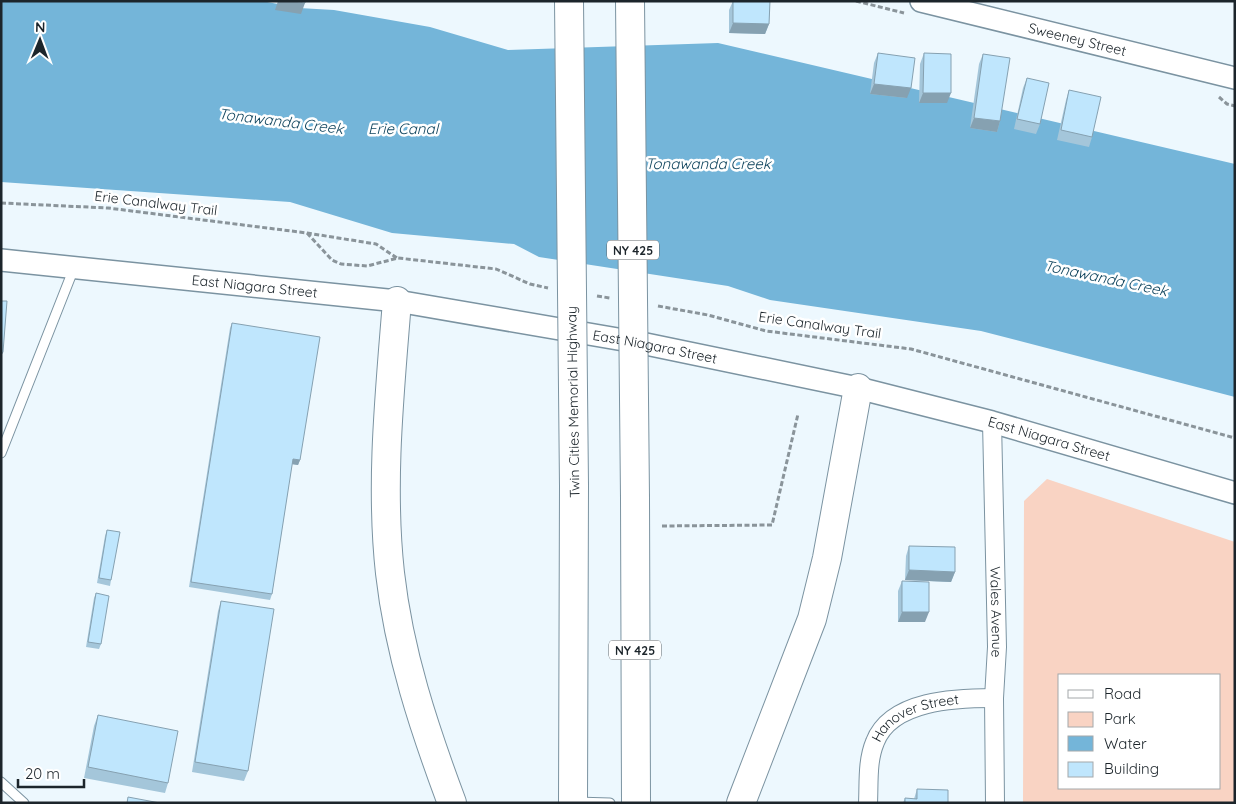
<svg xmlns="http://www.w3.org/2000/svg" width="1236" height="804" viewBox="0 0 1236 804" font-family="Quicksand,sans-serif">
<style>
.green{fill:#f9d3c3;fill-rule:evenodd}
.water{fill:#74b5d9}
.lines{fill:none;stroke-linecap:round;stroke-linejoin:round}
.service-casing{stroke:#7b93a1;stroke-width:11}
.minor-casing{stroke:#7b93a1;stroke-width:20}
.tertiary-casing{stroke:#7b93a1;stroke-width:24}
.primary-casing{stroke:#7b93a1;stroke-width:30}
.path{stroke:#8a949a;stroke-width:3;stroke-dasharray:5 2.5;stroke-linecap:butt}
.service{stroke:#fff;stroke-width:9}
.minor{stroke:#fff;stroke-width:18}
.tertiary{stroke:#fff;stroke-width:21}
.primary{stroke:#fff;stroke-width:28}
.primary-bridge-casing{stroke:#7b93a1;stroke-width:30;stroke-linecap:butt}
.primary-bridge{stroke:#fff;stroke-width:28}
.wall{fill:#a4c6da}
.shaded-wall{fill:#86a1b1}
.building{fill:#bfe6fd;stroke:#86a1b1}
.labels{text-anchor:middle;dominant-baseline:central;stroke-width:5;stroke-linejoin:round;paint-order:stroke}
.shield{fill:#fff;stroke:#60666b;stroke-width:1}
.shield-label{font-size:12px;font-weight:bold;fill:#1c252b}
.street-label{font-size:14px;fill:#1c252b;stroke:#fff}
.water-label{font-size:15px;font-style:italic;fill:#11465f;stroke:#fff}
</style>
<rect width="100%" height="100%" fill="#edf8fe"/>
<path class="green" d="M 1047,479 L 1235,542 L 1235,803 L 1023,803 L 1024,501 ZM 1060,675 L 1220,675 L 1220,788 L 1060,788 Z"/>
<path class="water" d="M 1,1 L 262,1 L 299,8 L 334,10 L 430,27 L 508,50 L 718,43 L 1235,164 L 1235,397 L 981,331 L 770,300 L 728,286 L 539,257 L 514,244 L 392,233 L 290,202 L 1,182 Z"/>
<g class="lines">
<defs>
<path id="service" d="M 1,453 L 74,268
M 1,782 L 24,803
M 576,802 L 610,803"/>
<g id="minor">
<path id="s1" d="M 992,422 L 997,647 L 994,698 L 995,803"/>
<path id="s2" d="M 868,803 C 869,783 867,761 875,742 C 891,700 956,698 994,698"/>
</g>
<g id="tertiary">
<path id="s3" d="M 921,1 L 1235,78"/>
<path id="s4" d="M 1,260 L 397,301 L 641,343 L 858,388 L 992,422 L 1235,493"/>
</g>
<path id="primary" d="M 397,301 C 390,390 380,483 390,573 C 399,653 424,728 452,803
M 635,498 L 636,803
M 573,803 L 574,486
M 741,803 L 812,619 L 827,558 L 858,388"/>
</defs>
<use href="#service" class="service-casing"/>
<use href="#minor" class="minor-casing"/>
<use href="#tertiary" class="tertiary-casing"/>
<use href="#primary" class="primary-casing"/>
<path class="path" d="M 856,1 L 904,13
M 1219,97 L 1227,104 L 1235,106
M 1,203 L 108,208 L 307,233 L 376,244 L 397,258
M 307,233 L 332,260 L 341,264 L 367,266 L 398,258 L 496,269 L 530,284 L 548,288
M 597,296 L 610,298
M 658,306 L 708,315 L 766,331 L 911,349 L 1235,438
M 662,526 L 772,525 L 798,414"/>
<use href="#service" class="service"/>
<use href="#minor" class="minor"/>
<use href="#tertiary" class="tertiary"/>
<use href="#primary" class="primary"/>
<defs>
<path id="primary-bridge" d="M 569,1 L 574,486
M 630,1 L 635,498"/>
</defs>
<use href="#primary-bridge" class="primary-bridge-casing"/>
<use href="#primary-bridge" class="primary-bridge"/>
</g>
<path class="wall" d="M 733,1 L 770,1 L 769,24 L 765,34 L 729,33 L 729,10 Z
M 878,53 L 907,98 L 870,94 L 874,63 Z
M 924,53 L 947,103 L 919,103 L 920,64 Z
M 983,54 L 1000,121 L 997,132 L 970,128 L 979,64 Z
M 1027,78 L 1040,124 L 1036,134 L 1014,129 L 1023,88 Z
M 1069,90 L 1092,137 L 1089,147 L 1057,140 L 1066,100 Z
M 232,323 L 300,460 L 298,465 L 292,464 L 272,594 L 270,600 L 189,587 L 230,328 Z
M 107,530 L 111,580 L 110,586 L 97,583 L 105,536 Z
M 909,546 L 955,572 L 951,582 L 905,580 L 906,556 Z
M 902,581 L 925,622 L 898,622 L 898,591 Z
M 96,593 L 101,644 L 99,649 L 86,647 L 94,598 Z
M 221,601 L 248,771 L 244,781 L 192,772 L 218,611 Z
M 98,715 L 168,783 L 165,793 L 84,778 L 94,726 Z
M 917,789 L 948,803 L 903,803 L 905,798 L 914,799 Z"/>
<path class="shaded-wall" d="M 278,1 L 290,1 L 305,3 L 301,14 L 275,10 Z
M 733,23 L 769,24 L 765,34 L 729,33 Z
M 874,84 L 911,88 L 907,98 L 870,94 Z
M 923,93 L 951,93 L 947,103 L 919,103 Z
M 974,118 L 1000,121 L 997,132 L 970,128 Z
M 293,459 L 300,460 L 298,465 L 291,464 Z
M 909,570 L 955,572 L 951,582 L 905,580 Z
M 902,612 L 929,612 L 925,622 L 898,622 Z"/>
<path class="building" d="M 290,1 L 305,1 L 305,3 Z
M 733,1 L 770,1 L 769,24 L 733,23 Z
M 878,53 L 915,58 L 911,88 L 874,84 Z
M 924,53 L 951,54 L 951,93 L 923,93 Z
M 983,54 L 1010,58 L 1000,121 L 974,118 Z
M 1027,78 L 1049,83 L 1040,124 L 1017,119 Z
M 1069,90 L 1101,97 L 1092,137 L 1061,130 Z
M 1,301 L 7,301 L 3,352 L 1,355 Z
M 232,323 L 320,337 L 300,460 L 293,459 L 272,594 L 191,582 Z
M 107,530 L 120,532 L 111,580 L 99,578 Z
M 909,546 L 955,547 L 955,572 L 909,570 Z
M 902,581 L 929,582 L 929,612 L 902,612 Z
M 96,593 L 109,596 L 101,644 L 88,642 Z
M 221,601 L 274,609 L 248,771 L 195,762 Z
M 98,715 L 178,731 L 168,783 L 88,767 Z
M 917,789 L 948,790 L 948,803 L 905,803 L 905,798 L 917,799 Z
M 128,797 L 160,803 L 127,803 Z"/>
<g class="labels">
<g class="shield">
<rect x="607" y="240.5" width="52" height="19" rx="4"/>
<rect x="609" y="640.5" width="52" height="19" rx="4"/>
</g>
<g class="shield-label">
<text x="633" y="250">NY 425</text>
<text x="635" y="650">NY 425</text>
</g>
<g class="street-label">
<text stroke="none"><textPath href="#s3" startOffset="161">Sweeney Street</textPath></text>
<text transform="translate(156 203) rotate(7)">Erie Canalway Trail</text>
<text stroke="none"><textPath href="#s4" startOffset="255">East Niagara Street</textPath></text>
<text transform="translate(820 325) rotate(8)">Erie Canalway Trail</text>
<text stroke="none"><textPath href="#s4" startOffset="660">East Niagara Street</textPath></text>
<text transform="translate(573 402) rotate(-91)">Twin Cities Memorial Highway</text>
<text stroke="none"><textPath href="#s4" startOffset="1065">East Niagara Street</textPath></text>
<text stroke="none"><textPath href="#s1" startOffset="190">Wales Avenue</textPath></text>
<text stroke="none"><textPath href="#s2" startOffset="112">Hanover Street</textPath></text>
</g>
<g class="water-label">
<text transform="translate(281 121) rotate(7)">Tonawanda Creek</text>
<text x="403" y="128">Erie Canal</text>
<text x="708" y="163">Tonawanda Creek</text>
<text transform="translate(1106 278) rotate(12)">Tonawanda Creek</text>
</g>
</g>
<rect width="1236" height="804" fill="none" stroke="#1c252b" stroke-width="5"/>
<rect x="1058" y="674" width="162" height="115" fill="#ffffff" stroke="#a4a8aa"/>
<rect x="1068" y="690" width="25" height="8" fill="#ffffff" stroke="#a4a8aa"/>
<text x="1104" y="699" font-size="15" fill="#1c252b">Road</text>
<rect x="1068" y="712" width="25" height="15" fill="#f9d3c3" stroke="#a4a8aa"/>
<text x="1104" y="724" font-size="15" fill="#1c252b">Park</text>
<rect x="1068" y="736" width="25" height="15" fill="#74b5d9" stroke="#a4a8aa"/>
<text x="1104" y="749" font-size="15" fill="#1c252b">Water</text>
<rect x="1068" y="762" width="25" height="15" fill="#bfe6fd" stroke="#a4a8aa"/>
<text x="1104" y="774" font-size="15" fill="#1c252b">Building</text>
<g transform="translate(40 40) rotate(1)" stroke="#ffffff" stroke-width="4" paint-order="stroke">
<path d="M0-4L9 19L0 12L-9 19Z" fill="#1c252b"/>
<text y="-8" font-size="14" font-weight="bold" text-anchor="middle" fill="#1c252b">N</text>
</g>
<path d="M18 779v8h66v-8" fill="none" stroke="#1c252b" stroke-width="2.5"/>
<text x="25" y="779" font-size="15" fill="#1c252b" stroke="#ffffff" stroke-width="4" paint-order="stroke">20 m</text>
</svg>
